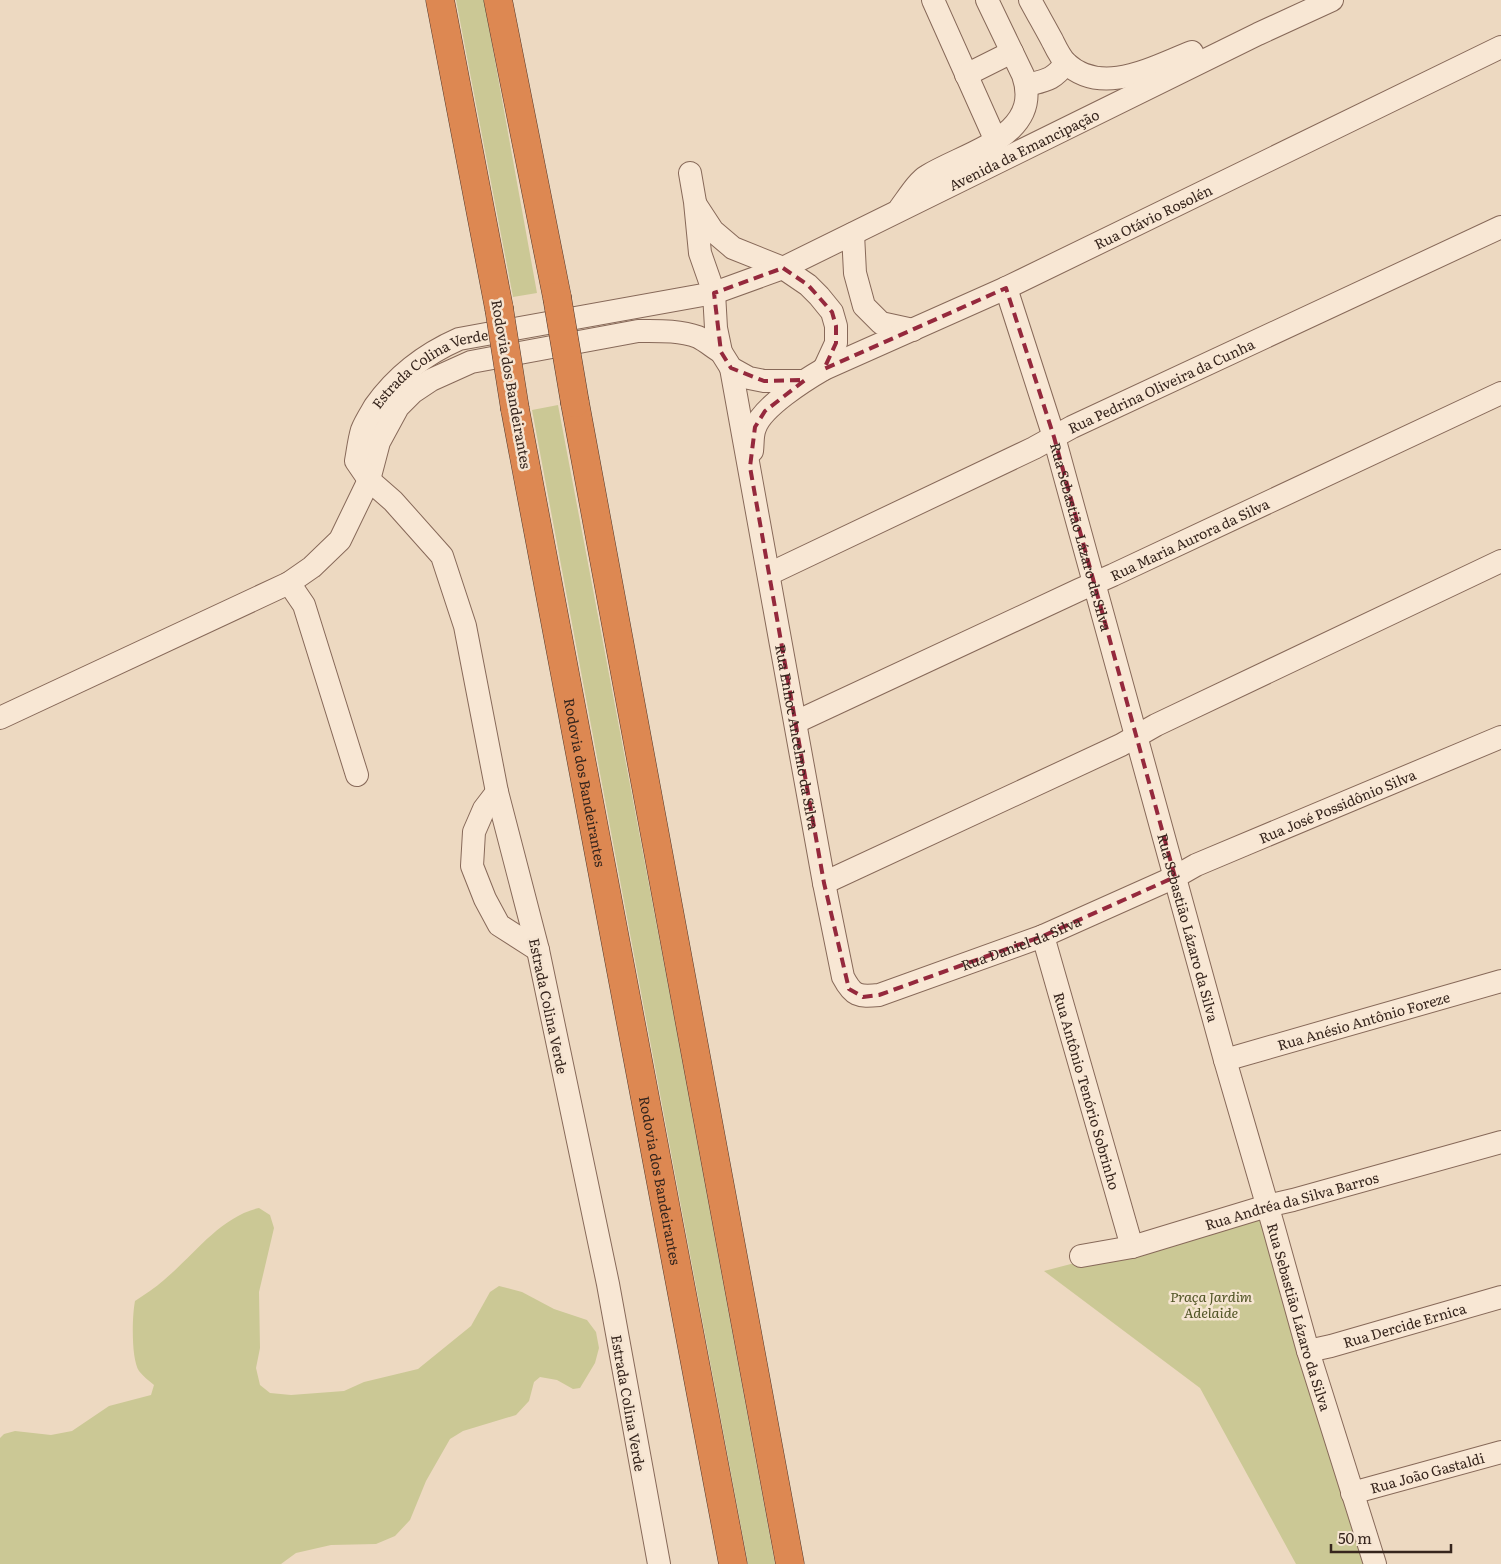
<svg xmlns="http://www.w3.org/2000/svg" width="1501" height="1564" viewBox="0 0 1501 1564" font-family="Literata,serif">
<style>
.green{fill:#cbc895}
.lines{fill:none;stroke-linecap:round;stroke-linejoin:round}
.minor-casing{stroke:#876959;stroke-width:24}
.highway-casing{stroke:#54392d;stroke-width:29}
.minor{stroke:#f8e7d4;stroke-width:22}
.highway{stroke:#dd8852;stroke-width:28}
.highway-bridge-casing{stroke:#54392d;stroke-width:29;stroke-linecap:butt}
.highway-bridge{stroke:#dd8852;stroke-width:28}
.marked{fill:none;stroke:#95293d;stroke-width:4;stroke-dasharray:10 6;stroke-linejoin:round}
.labels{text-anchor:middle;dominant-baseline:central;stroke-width:5;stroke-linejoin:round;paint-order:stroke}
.street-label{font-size:14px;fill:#36251d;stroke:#f5e4d1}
.park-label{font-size:14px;font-style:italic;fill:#4f5324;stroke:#f5e4d1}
</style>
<rect width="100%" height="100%" fill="#edd9c1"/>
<path class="green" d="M 456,0 L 484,0 L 537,293 L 513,297 Z
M 558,405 L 672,1006 L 775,1564 L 748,1564 L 532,410 Z
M 259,1208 L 270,1215 L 274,1228 L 259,1292 L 260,1348 L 256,1368 L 260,1385 L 270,1393 L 291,1395 L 344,1391 L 364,1382 L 418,1369 L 471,1326 L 490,1292 L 499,1286 L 522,1292 L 554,1309 L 587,1320 L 596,1332 L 599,1348 L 595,1363 L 580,1388 L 573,1389 L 557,1380 L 540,1377 L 534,1382 L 529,1401 L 516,1415 L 463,1431 L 450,1439 L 426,1481 L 410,1520 L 395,1536 L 376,1544 L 331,1545 L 296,1553 L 281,1564 L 0,1564 L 0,1438 L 4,1434 L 15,1431 L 51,1435 L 72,1431 L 109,1406 L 151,1395 L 154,1385 C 149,1381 143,1376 139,1371 C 131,1359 132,1316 135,1301 C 145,1294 155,1288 164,1280 C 194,1255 220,1217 259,1208 Z
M 1255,1216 L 1260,1219 L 1366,1564 L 1296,1564 L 1200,1388 L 1044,1271 Z"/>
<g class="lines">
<defs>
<g id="minor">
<path d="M 933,0 L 996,141"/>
<path d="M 1030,0 C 1037,13 1045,27 1052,40 C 1056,48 1060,57 1066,63 C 1102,97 1153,67 1192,52"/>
<path d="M 966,75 L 1012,52"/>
<path d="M 1027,85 C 1047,80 1053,80 1066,63"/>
<path d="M 690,173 L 695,202 L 700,253 L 714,293 L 716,328 L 721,352 L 731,368 L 749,378 L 764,381 L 803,381"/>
<path d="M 696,205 L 713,231 L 733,248 L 783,268 L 808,285 L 819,296 L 832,312 L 836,326 L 836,343 L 824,369"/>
<path d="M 900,208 C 907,199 918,181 927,176 C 966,152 1044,136 1023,75 L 987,0"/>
<path d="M 853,234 L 855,273 L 864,306 L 881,323 L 913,330"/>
<path id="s1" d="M 1006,288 L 1054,437 L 1225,1060 L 1273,1225 L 1308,1351 L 1375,1564"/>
<path id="s2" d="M 731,368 L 824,883 L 843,977 C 853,996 858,997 879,995 L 1043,936 L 1175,877 L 1196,865 L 1501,737"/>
<path id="s3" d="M 752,451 C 753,444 752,435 755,428 C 762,407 805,380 824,369 L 1006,288 L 1501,47"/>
<path id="s4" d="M 769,574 L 1034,448 L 1072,427 L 1501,227"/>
<path d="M 289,583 L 304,605 L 357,775"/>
<path d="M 0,718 L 289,583 L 312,567 L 340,540 L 369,480 L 379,442 L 398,407 L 413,392 L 431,380 L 471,362 L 638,331 C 658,331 679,330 698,337 C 706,341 714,348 721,352"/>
<path id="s5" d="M 796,722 L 1079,590 L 1113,575 L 1501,393"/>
<path d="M 497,792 L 484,809 L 474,832 L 472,866 L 485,899 L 499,925 L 538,950"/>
<path d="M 824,883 L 1121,745 L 1156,725 L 1501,561"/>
<path id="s6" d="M 1043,936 L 1132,1247"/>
<path id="s7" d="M 1225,1060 L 1501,981"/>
<path id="s8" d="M 1081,1256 L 1132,1247 L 1267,1206 L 1293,1200 L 1501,1142"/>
<path id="s9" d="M 1308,1351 L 1331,1346 L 1501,1297"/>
<path id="s10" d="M 1352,1493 L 1501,1452"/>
<path id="s11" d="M 659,1564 L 608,1284 L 538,950 L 497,792 L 465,626 L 442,556 L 393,501 L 369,480 L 356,461 C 358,450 359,440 362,430 C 365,422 371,413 375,406 C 397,375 425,354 459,339 L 714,293 L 783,268 L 1258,34 L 1332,0"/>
</g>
<g id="highway">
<path d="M 440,0 L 499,308"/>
<path d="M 498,0 L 557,297"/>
<path d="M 575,403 L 790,1564"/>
<path id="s12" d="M 515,409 L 733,1564"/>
</g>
</defs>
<use href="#minor" class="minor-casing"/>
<use href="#highway" class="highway-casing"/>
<use href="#minor" class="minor"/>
<use href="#highway" class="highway"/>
<defs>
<path id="highway-bridge" d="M 557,297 L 575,403
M 499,308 L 515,409"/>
</defs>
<use href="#highway-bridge" class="highway-bridge-casing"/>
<use href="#highway-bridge" class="highway-bridge"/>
</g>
<path class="marked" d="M 783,268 L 808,285 L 832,312 L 836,326 L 836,343 L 824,369 L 1006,288 L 1054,437 L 1175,877 L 1043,936 L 879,995 L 863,997 L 849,989 L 824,883 L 750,467 L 755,427 L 765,411 L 805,380 L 764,381 L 731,368 L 721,352 L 714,293 Z"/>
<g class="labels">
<g class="street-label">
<text stroke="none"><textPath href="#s11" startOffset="1929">Avenida da Emancipação</textPath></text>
<text stroke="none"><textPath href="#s3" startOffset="478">Rua Otávio Rosolén</textPath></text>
<text stroke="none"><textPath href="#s11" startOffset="1288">Estrada Colina Verde</textPath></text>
<text transform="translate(512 384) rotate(80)">Rodovia dos Bandeirantes</text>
<text stroke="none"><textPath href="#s4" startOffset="435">Rua Pedrina Oliveira da Cunha</textPath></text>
<text stroke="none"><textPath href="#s1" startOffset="260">Rua Sebastião Lázaro da Silva</textPath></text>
<text stroke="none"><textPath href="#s5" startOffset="434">Rua Maria Aurora da Silva</textPath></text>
<text stroke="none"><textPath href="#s2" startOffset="375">Rua Enhoc Ancelmo da Silva</textPath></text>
<text stroke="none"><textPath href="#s12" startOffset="380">Rodovia dos Bandeirantes</textPath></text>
<text stroke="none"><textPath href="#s2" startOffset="1160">Rua José Possidônio Silva</textPath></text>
<text stroke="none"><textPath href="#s1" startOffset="665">Rua Sebastião Lázaro da Silva</textPath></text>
<text stroke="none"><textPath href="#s2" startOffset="815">Rua Daniel da Silva</textPath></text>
<text transform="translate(549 1006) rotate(78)">Estrada Colina Verde</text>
<text stroke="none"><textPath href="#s7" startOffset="144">Rua Anésio Antônio Foreze</textPath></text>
<text stroke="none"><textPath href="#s6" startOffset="161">Rua Antônio Tenório Sobrinho</textPath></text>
<text stroke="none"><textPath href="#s12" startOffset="785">Rodovia dos Bandeirantes</textPath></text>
<text stroke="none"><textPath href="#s8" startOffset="218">Rua Andréa da Silva Barros</textPath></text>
<text stroke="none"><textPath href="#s1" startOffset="1070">Rua Sebastião Lázaro da Silva</textPath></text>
<text stroke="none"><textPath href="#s9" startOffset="100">Rua Dercide Ernica</textPath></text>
<text transform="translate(629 1403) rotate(80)">Estrada Colina Verde</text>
<text stroke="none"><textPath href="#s10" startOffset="78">Rua João Gastaldi</textPath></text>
</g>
<g class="park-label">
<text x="1211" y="1296">Praça Jardim<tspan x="1211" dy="16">Adelaide</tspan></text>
</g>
</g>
<path d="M1331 1544v8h120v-8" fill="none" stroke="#36251d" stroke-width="2.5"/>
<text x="1338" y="1544" font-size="15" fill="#36251d" stroke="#f5e4d1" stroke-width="4" paint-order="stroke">50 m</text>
</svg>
